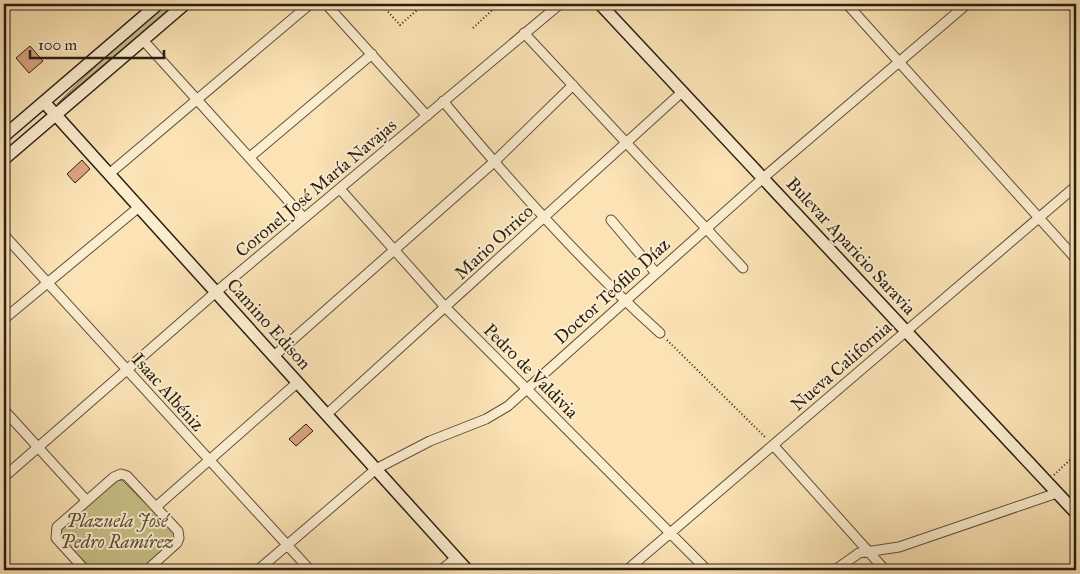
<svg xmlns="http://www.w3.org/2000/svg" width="1080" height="574" viewBox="0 0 1080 574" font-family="'IM FELL Great Primer',serif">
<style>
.green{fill:#c7c188;stroke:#78704e}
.building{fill:#dca47f;stroke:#281f14}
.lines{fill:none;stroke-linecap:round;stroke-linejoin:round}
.street-casing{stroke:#5d503c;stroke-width:11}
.secondary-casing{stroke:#281f14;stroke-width:14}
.path{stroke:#281f14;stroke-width:2;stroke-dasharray:1 2.5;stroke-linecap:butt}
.street{stroke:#fcedcf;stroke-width:9}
.secondary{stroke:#fcedcf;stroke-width:11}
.labels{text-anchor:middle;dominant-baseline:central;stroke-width:4;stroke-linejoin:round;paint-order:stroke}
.street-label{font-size:18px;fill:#281f14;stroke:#fcedcf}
.park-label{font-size:18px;font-style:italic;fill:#585037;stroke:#fcedcf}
</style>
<rect width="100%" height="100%" fill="#fbe3b5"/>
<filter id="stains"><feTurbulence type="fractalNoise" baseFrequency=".004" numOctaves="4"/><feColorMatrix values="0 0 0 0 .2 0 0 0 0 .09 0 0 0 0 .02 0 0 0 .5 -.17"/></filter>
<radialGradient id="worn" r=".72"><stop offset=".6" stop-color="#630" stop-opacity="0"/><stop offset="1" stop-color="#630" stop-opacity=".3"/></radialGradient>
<path class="green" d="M 167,4 L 176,4 L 57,104 L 110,52 Z
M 122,480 L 175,533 L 175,539 L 141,570 L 92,570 L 60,536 L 60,529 L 114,481 Z"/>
<path class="building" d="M 30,46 L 43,61 L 29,73 L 16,58 Z
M 82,160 L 90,169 L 75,183 L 67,174 Z
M 306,424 L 313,431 L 296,446 L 289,439 Z"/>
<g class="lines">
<defs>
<path id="street" d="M 326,4 L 427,116
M 847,4 L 1076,259
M 524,33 L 743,268
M 143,40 L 304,218
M 443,101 C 510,182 581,262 660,333
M 250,157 L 372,54
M 109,174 L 310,4
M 340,189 L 446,308 L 707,570
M 611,220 L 656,273
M 4,235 L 310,570
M 4,319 L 139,207
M 274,356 L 494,162 L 573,85
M 4,410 L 87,501
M 327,414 L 682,92
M 774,446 L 885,570
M 4,477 L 216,292 L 560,4
M 156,507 L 298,382
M 85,570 L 56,538 L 57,527 L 114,477 L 121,474 L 127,476 L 178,531 L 179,538 L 177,543 L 147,570
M 258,570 L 376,469 L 430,441 L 486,419 L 508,406 L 763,178 L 967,4
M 441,570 L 456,558
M 627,570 L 1076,186
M 835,570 L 859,553 L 899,547 L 1057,493"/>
<path id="secondary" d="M 600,4 L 1076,513
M 44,102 L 467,570
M 4,136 L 158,4
M 4,159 L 185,4"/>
</defs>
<use href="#street" class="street-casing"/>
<use href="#secondary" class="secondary-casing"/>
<path class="path" d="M 381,4 L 400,25 L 424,4
M 473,28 L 499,4
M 667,340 L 766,438
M 1054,475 L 1076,454"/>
<use href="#street" class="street"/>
<use href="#secondary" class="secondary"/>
</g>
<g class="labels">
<g class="street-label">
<text transform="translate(316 188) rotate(-40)">Coronel José María Navajas</text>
<text transform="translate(494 242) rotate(-43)">Mario Orrico</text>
<text transform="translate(851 246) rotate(47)">Bulevar Aparicio Saravia</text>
<text transform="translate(612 291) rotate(-42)">Doctor Teófilo Díaz</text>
<text transform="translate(269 324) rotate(48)">Camino Edison</text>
<text transform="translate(841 366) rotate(-41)">Nueva California</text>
<text transform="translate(531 371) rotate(45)">Pedro de Valdivia</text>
<text transform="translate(168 392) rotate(48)">Isaac Albéniz</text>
</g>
<g class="park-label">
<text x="117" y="521">Plazuela José<tspan x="117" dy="21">Pedro Ramírez</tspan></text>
</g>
</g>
<rect width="1080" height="574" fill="none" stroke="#fbe3b5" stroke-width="20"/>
<rect x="5" y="5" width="1070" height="564" fill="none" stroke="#281f14" stroke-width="2.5"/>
<rect x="10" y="10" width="1060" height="554" fill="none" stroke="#281f14"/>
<path d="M30 50v8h134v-8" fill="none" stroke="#281f14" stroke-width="2.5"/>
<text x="38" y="50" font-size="15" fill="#281f14" stroke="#fcedcf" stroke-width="4" paint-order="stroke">100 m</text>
<rect width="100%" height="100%" filter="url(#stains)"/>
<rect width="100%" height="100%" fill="url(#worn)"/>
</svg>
